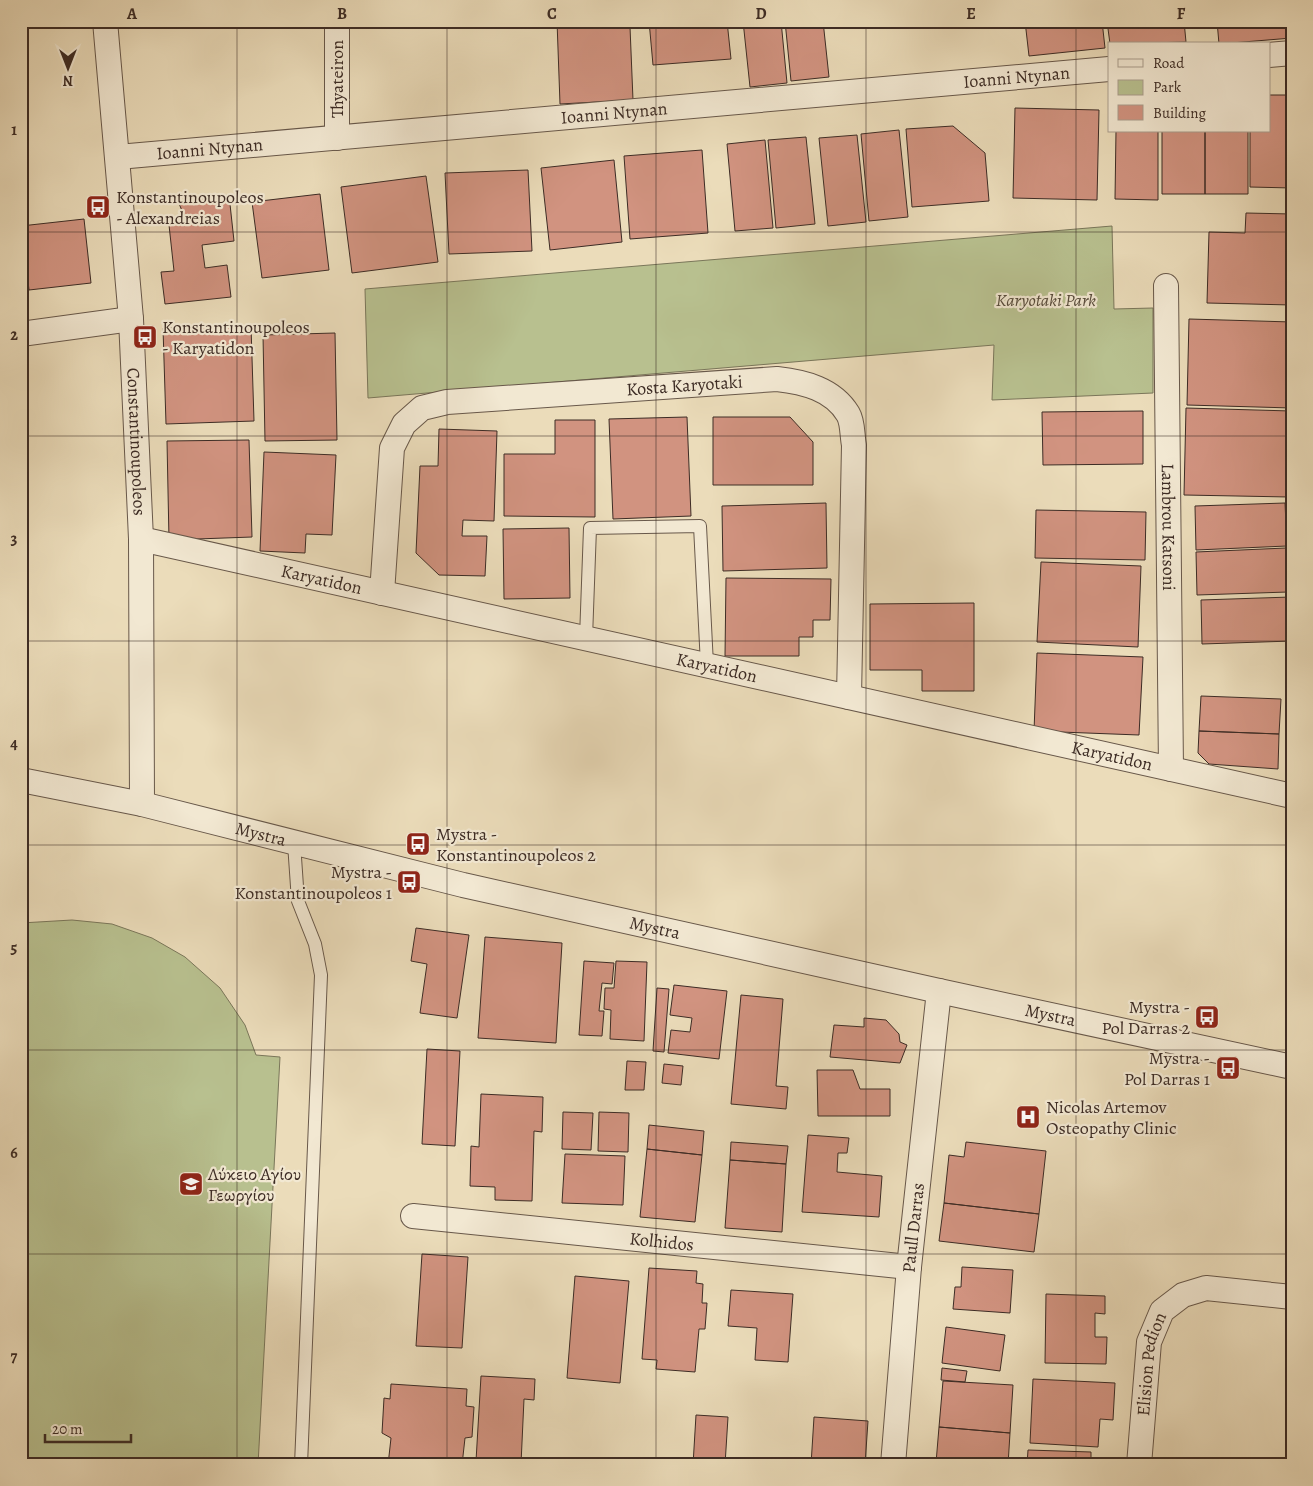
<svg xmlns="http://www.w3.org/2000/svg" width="1313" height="1486" viewBox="0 0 1313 1486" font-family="Alegreya,serif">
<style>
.green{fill:#b8c08f;stroke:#7a765a}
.building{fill:#d19380;stroke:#3d2c25}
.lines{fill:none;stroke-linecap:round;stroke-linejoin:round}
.lane-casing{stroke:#68584a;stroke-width:14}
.street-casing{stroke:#68584a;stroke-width:26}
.lane{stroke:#f2e8d2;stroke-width:12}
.street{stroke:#f2e8d2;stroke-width:24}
.grid{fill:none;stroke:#3d2c25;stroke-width:1;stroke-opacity:0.55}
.labels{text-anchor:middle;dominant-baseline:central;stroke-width:4.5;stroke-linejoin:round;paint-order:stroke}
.street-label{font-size:18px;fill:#3d2c25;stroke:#f2e8d2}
.poi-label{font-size:18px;fill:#3d2c25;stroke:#f2e8d2;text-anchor:start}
.park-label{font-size:18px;font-style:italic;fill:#564a3a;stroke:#f2e8d2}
.neatline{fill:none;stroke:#3d2c25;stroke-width:2}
.grid-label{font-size:16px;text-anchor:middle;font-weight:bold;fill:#3d2c25}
</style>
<rect width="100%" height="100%" fill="#ebdcba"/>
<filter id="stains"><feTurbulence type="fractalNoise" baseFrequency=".004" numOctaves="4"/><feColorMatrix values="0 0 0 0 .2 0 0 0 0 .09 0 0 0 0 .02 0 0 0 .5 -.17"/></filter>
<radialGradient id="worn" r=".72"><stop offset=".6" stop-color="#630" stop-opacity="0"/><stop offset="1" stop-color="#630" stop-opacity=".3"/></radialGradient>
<path class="green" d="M 1112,226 L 1114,309 L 1153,308 L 1153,393 L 992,400 L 994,345 L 368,398 L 365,289 Z
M 72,920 L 112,924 L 152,938 L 185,957 L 220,988 L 245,1025 L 256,1055 L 280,1057 L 258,1465 L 21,1465 L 21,923 Z"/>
<path class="building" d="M 557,21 L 608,21 L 609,28 L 630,27 L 633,100 L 560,104 Z
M 649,21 L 727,21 L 731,59 L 653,65 Z
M 743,21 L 781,21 L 787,83 L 750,87 Z
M 785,21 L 823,21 L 829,77 L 791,81 Z
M 1025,21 L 1102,21 L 1105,48 L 1029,56 Z
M 1107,21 L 1184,21 L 1186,42 L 1110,44 Z
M 1217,21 L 1292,21 L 1292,38 L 1219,44 Z
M 1269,95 L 1292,95 L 1292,188 L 1250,187 L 1250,131 L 1269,131 Z
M 1015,108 L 1099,110 L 1097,200 L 1013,198 Z
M 953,126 L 985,153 L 989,201 L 912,207 L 906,129 Z
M 899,130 L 908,217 L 869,221 L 861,134 Z
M 1116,131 L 1158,131 L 1158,200 L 1115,199 Z
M 1162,131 L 1205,131 L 1205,194 L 1162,194 Z
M 1205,131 L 1248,131 L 1248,194 L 1205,194 Z
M 857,135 L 866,222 L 828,226 L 819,138 Z
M 806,137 L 815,224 L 776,228 L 768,140 Z
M 765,140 L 773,228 L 735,231 L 727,144 Z
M 702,150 L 708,233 L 630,239 L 624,156 Z
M 614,160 L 622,242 L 550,250 L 541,168 Z
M 528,170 L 532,251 L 449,254 L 445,173 Z
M 426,176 L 438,262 L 352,273 L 341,187 Z
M 320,194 L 329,270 L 262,278 L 252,202 Z
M 229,195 L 234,241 L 202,245 L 205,268 L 227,265 L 231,297 L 165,304 L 161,272 L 174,271 L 169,225 L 187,223 L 178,201 Z
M 1246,213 L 1292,214 L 1292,305 L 1207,303 L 1209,232 L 1245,233 Z
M 84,219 L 91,283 L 29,290 L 21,226 Z
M 1189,319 L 1292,322 L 1292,408 L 1187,405 Z
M 251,326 L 254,421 L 166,424 L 163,328 Z
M 335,333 L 337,440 L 265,441 L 263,335 Z
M 1186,408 L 1291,411 L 1289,497 L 1184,495 Z
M 1143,411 L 1143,464 L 1043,465 L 1042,412 Z
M 687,417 L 691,516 L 613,519 L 609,419 Z
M 713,417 L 790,417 L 813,442 L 813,485 L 713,485 Z
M 555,420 L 595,420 L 595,517 L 504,516 L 504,454 L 555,454 Z
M 439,429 L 497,431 L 494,521 L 463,520 L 462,536 L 487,536 L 485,576 L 439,575 L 416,553 L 420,466 L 438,466 Z
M 249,440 L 252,537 L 169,540 L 167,441 Z
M 264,452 L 336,455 L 332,535 L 306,534 L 305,553 L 260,551 Z
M 826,503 L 827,568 L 723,571 L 722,506 Z
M 1285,503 L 1287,546 L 1196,550 L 1195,506 Z
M 1036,510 L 1146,512 L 1145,560 L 1035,558 Z
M 569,528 L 570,598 L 504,599 L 503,529 Z
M 1286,548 L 1288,592 L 1197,595 L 1196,552 Z
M 1041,562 L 1141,566 L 1138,647 L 1037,642 Z
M 726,578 L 831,579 L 830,620 L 813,620 L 813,637 L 799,637 L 799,656 L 725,656 Z
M 1291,597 L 1292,641 L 1202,644 L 1201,600 Z
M 974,603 L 974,691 L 922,691 L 922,670 L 870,670 L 870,604 Z
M 1037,653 L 1143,657 L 1139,735 L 1034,731 Z
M 1201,696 L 1281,699 L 1279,734 L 1199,731 Z
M 1199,731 L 1279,734 L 1278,769 L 1209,764 L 1198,753 Z
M 416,928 L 469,935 L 457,1018 L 420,1013 L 427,964 L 411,961 Z
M 485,937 L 562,943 L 556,1043 L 478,1038 Z
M 584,961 L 614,963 L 612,984 L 602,983 L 599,1011 L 604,1011 L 602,1036 L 579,1035 Z
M 616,961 L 647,962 L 644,1041 L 610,1039 L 611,1010 L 604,1009 L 605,988 L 614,988 Z
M 674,985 L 727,991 L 719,1059 L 668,1053 L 671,1030 L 690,1032 L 692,1018 L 670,1015 Z
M 657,988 L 669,989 L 664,1052 L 653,1051 Z
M 741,995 L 783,999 L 776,1086 L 788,1087 L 786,1109 L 731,1104 Z
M 864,1018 L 886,1020 L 899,1034 L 900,1042 L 907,1045 L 900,1063 L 830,1057 L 834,1025 L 864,1027 Z
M 427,1049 L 460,1051 L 455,1146 L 422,1144 Z
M 627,1061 L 646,1062 L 644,1090 L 625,1090 Z
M 664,1064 L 683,1066 L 681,1085 L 662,1083 Z
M 817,1070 L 853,1070 L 860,1089 L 890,1089 L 890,1116 L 818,1116 Z
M 481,1094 L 543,1097 L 542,1132 L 534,1131 L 532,1201 L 495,1200 L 495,1187 L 470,1186 L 471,1146 L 479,1147 Z
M 563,1112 L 593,1113 L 591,1150 L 562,1149 Z
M 599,1112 L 629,1113 L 628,1152 L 598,1151 Z
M 649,1125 L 704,1131 L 702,1155 L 647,1149 Z
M 808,1135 L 849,1138 L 847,1153 L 838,1153 L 837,1172 L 882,1176 L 879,1217 L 802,1212 Z
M 731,1142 L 788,1146 L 786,1164 L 730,1160 Z
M 966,1142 L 1046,1151 L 1039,1214 L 944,1203 L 949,1155 L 964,1157 Z
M 647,1149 L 702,1155 L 695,1222 L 640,1217 Z
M 565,1154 L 625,1156 L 623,1205 L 562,1203 Z
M 730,1160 L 786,1164 L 782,1232 L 725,1228 Z
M 944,1203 L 1039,1214 L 1034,1252 L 939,1241 Z
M 422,1254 L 468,1257 L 462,1348 L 416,1346 Z
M 962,1267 L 1013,1270 L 1010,1313 L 953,1309 L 955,1287 L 961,1287 Z
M 649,1268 L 697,1271 L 696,1283 L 703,1284 L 702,1303 L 707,1303 L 705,1329 L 699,1329 L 695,1372 L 656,1369 L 657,1360 L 642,1359 Z
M 575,1276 L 629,1281 L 620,1383 L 567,1378 Z
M 731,1290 L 793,1294 L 788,1362 L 755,1360 L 757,1328 L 728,1326 Z
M 1046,1294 L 1105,1296 L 1105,1314 L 1095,1313 L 1095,1337 L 1107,1337 L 1106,1364 L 1045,1363 Z
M 946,1327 L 1005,1335 L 1000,1371 L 942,1363 Z
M 942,1368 L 967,1371 L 965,1382 L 941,1380 Z
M 481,1376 L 535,1379 L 534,1400 L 524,1399 L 521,1464 L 476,1461 Z
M 1033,1379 L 1115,1383 L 1113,1420 L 1100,1419 L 1098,1447 L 1030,1443 Z
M 943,1381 L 1013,1385 L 1010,1433 L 939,1427 Z
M 391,1384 L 467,1389 L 466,1406 L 474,1407 L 472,1437 L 465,1438 L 462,1465 L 388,1465 L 391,1438 L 382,1433 L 384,1398 L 390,1399 Z
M 696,1415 L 728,1417 L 725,1465 L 693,1465 Z
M 814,1417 L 868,1421 L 865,1465 L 811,1465 Z
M 939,1427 L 1010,1433 L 1008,1465 L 936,1463 Z
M 1028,1450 L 1091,1452 L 1091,1465 L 1027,1465 Z"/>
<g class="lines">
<defs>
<path id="lane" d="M 586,638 L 590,528 L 700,526 L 707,665
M 294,843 L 298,901 L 315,944 L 321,975 L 301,1465"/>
<g id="street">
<path id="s1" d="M 105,21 L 131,319 L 141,539 L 142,804"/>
<path d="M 337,21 L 337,138"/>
<path d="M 1269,55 L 1292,53"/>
<path id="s2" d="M 118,157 L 1109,69"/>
<path id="s3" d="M 1166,286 L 1171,769"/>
<path d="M 21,334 L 131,319"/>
<path id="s4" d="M 141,539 L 1292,796"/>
<path id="s5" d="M 382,593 L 392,448 L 404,424 L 422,408 L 447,402 L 777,379 C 804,382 833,389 848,414 C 853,422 852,436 854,445 L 849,697"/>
<path id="s6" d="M 21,780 L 142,804 L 463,885 L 939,991 L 1292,1067"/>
<path id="s7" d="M 413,1216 L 909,1267"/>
<path id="s8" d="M 893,1465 L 909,1267 L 939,991"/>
<path id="s9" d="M 1139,1465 L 1149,1342 L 1162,1311 L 1183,1295 L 1206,1288 L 1292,1297"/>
</g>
</defs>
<use href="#lane" class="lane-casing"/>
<use href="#street" class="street-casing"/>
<use href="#lane" class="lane"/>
<use href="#street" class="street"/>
</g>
<path class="grid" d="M 237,21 L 237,1465M 447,21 L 447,1465M 656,21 L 656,1465M 866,21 L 866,1465M 1076,21 L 1076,1465M 21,232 L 1292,232M 21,436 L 1292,436M 21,641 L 1292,641M 21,845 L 1292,845M 21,1050 L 1292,1050M 21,1254 L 1292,1254"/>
<defs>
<symbol id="bus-square" viewBox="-11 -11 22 22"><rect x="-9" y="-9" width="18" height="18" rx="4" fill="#8f2418" stroke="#f2e8d2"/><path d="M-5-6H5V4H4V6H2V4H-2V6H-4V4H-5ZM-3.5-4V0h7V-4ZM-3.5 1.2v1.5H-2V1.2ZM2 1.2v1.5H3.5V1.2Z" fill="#fff"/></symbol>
<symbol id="hospital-square" viewBox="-11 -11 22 22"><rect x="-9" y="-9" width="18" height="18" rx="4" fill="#8f2418" stroke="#f2e8d2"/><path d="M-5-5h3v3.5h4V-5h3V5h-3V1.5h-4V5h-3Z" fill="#fff"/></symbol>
<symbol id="school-square" viewBox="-11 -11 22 22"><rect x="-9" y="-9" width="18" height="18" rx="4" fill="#8f2418" stroke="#f2e8d2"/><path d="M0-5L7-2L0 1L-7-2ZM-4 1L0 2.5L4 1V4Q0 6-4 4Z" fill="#fff"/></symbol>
</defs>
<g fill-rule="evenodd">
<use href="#bus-square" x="84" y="193" width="28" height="28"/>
<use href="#bus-square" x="131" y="323" width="28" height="28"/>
<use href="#bus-square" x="404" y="830" width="28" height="28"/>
<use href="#bus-square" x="395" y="868" width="28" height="28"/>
<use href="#bus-square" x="1193" y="1003" width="28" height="28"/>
<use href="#bus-square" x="1214" y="1054" width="28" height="28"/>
<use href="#hospital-square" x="1014" y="1103" width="28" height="28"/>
<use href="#school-square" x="177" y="1170" width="28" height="28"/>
</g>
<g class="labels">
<g class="street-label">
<text stroke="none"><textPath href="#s2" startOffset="902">Ioanni Ntynan</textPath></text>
<text transform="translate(337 79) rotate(-90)">Thyateiron</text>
<text stroke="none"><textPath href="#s2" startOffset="498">Ioanni Ntynan</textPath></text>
<text stroke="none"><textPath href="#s2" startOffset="92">Ioanni Ntynan</textPath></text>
<text stroke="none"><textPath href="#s5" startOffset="460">Kosta Karyotaki</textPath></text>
<text stroke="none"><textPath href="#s1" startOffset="422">Constantinoupoleos</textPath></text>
<text stroke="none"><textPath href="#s3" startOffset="241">Lambrou Katsoni</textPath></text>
<text stroke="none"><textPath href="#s4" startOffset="185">Karyatidon</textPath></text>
<text stroke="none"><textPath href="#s4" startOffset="590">Karyatidon</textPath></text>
<text stroke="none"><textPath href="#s4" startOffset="995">Karyatidon</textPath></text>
<text stroke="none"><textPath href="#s6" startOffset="246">Mystra</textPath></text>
<text stroke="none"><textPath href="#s6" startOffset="651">Mystra</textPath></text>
<text stroke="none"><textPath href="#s6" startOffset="1056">Mystra</textPath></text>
<text stroke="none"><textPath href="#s8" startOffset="238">Paull Darras</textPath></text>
<text stroke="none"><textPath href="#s7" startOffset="250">Kolhidos</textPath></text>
<text stroke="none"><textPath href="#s9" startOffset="102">Elision Pedion</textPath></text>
</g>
<g class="poi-label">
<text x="116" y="197">Konstantinoupoleos<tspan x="116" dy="21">- Alexandreias</tspan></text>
<text x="162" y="327">Konstantinoupoleos<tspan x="162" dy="21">- Karyatidon</tspan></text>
<text x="436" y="834">Mystra -<tspan x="436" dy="21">Konstantinoupoleos 2</tspan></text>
<text x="392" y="872" text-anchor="end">Mystra -<tspan x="392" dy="21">Konstantinoupoleos 1</tspan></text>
<text x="1190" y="1007" text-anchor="end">Mystra -<tspan x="1190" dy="21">Pol Darras 2</tspan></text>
<text x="1210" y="1058" text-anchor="end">Mystra -<tspan x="1210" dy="21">Pol Darras 1</tspan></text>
<text x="1046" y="1107">Nicolas Artemov<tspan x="1046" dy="21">Osteopathy Clinic</tspan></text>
<text x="208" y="1174">Λύκειο Αγίου<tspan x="208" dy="21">Γεωργίου</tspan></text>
</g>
<g class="park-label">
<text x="1046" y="300">Karyotaki Park</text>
</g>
</g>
<rect width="1313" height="1486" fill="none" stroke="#ebdcba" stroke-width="55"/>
<rect x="1108" y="42" width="162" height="90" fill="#f2e8d2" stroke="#aa9d8d"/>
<rect x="1118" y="59" width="25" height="8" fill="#f2e8d2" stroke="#aa9d8d"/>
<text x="1153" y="68" font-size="15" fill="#3d2c25">Road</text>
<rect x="1118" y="80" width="25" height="15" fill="#b8c08f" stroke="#aa9d8d"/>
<text x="1153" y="92" font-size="15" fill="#3d2c25">Park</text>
<rect x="1118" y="105" width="25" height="15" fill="#d19380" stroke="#aa9d8d"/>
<text x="1153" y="118" font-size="15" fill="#3d2c25">Building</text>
<g transform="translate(68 68) rotate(180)" stroke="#f2e8d2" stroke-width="4" paint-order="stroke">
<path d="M0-4L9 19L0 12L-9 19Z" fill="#3d2c25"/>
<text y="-8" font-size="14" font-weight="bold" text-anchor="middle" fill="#3d2c25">N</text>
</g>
<path d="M45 1434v8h86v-8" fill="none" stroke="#3d2c25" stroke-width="2.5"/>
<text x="52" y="1434" font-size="15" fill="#3d2c25" stroke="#f2e8d2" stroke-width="4" paint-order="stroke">20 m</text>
<rect x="28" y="28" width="1258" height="1430" class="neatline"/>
<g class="grid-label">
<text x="132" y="19">A</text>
<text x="342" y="19">B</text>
<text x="552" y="19">C</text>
<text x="761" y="19">D</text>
<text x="971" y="19">E</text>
<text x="1181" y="19">F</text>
<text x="14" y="135">1</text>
<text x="14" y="340">2</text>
<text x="14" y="544">3</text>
<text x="14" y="749">4</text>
<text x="14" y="953">5</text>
<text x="14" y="1158">6</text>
<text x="14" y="1362">7</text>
</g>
<rect width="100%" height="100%" filter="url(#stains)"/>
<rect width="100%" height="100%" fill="url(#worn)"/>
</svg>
